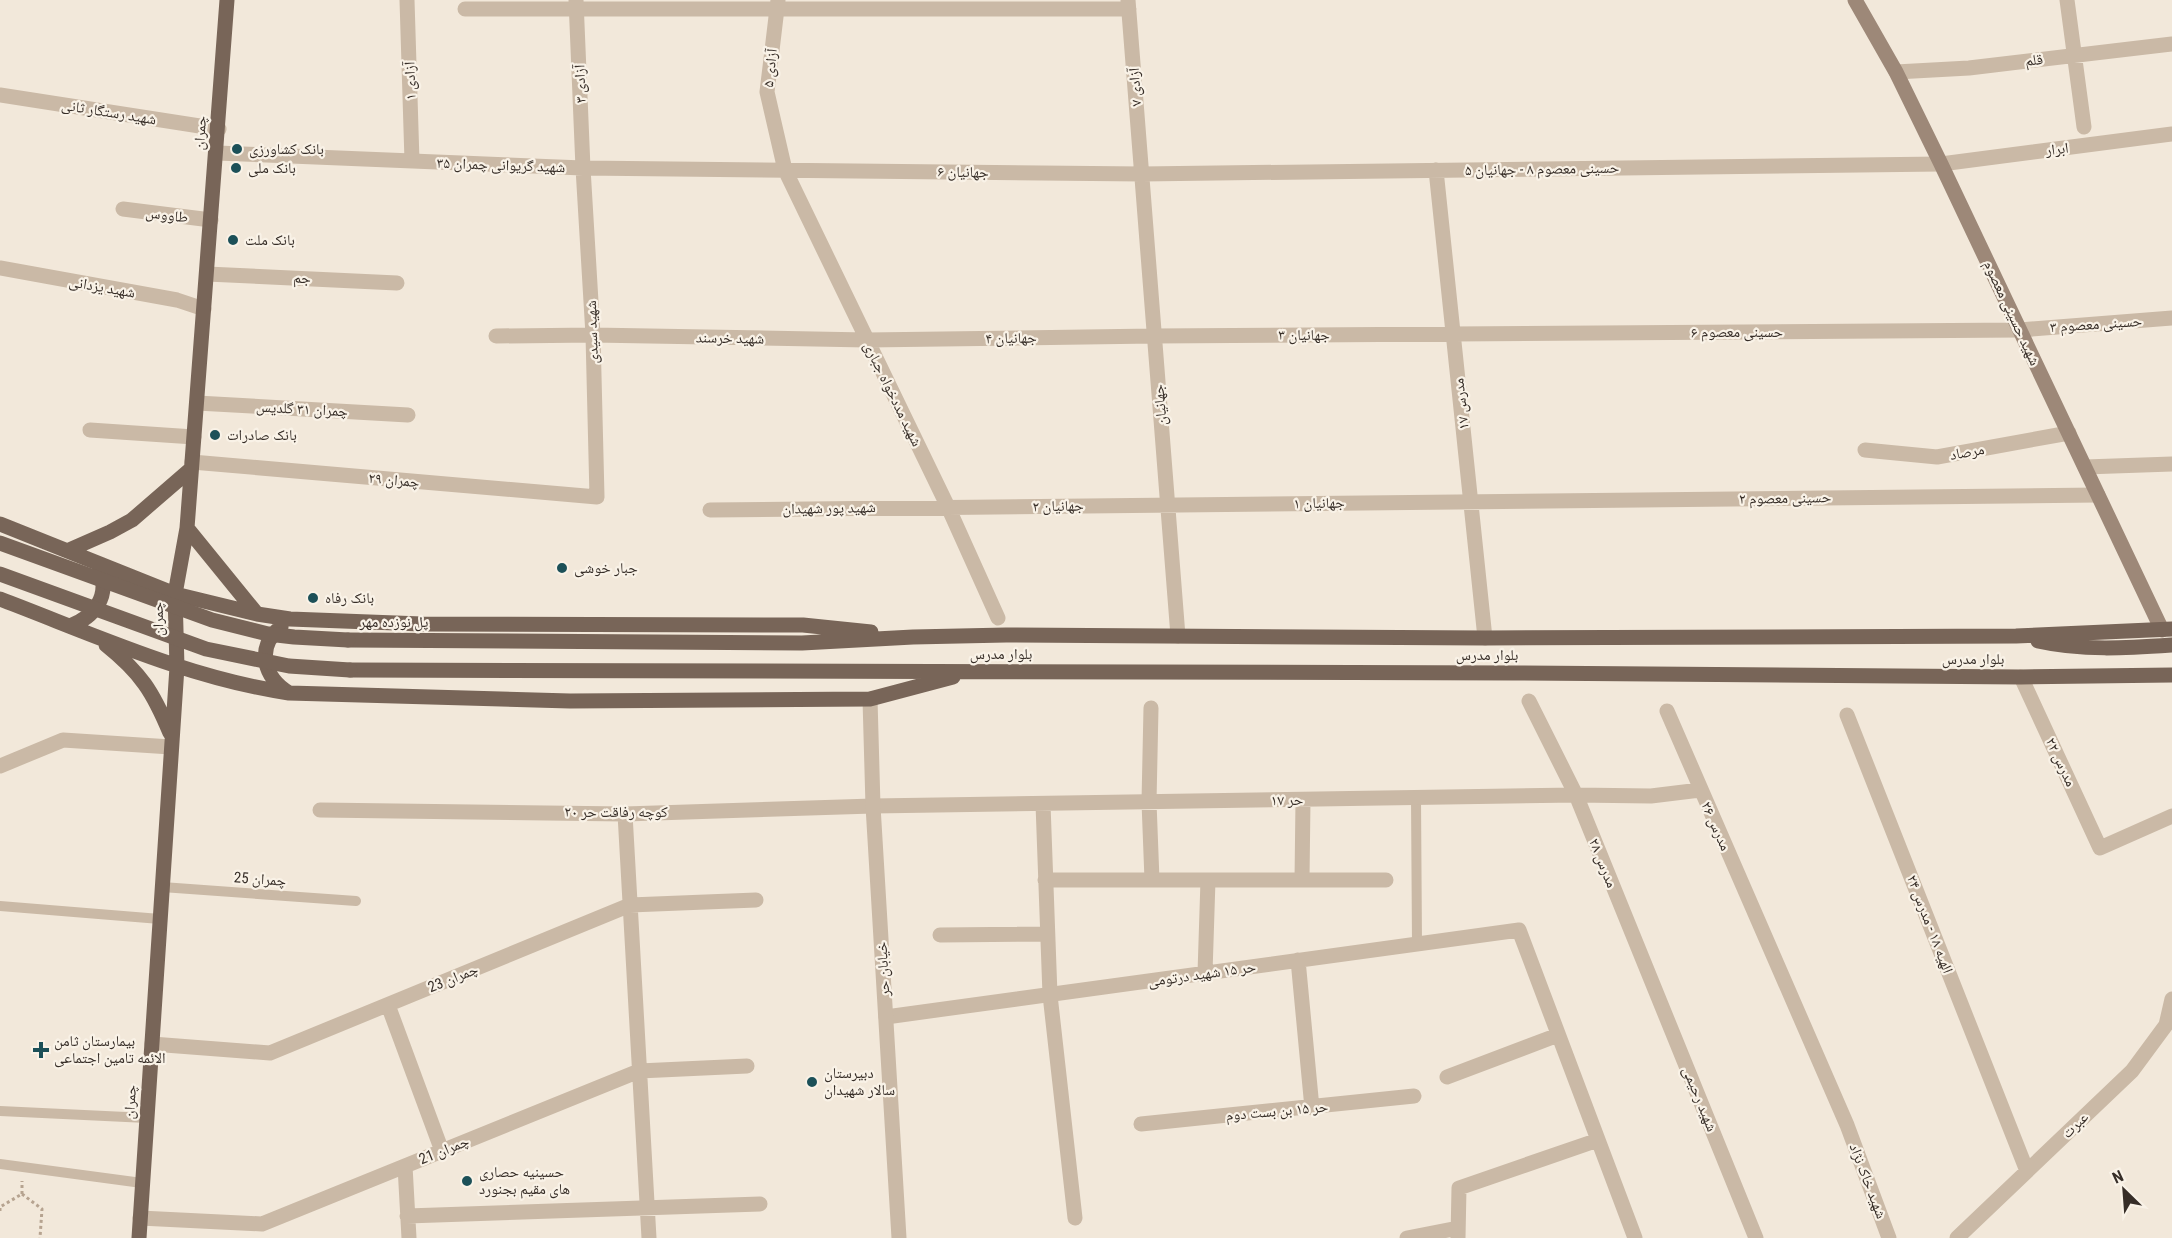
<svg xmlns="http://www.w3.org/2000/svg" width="2172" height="1238" viewBox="0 0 2172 1238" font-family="'Roboto Condensed','Noto Naskh Arabic',sans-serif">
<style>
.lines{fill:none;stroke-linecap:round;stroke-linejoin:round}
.path{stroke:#b6a390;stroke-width:3;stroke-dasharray:3 3;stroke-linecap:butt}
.service{stroke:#cab9a6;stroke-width:10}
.minor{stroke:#cab9a6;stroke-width:15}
.tertiary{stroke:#cab9a6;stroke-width:15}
.secondary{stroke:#9d8878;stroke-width:15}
.primary{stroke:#786558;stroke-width:15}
.primary-bridge{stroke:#786558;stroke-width:15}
.poi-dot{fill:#1c5058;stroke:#f9f2e7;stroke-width:2}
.labels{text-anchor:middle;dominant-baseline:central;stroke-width:4.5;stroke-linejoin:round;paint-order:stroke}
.street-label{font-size:15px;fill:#362d27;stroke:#f9f2e7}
.poi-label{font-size:15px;fill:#362d27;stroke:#f9f2e7;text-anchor:start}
</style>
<rect width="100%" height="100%" fill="#f2e8da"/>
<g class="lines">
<path class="path" d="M 22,1194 L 42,1209 L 40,1238
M 22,1194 L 22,1181
M 0,1211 L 0,1207 L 22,1194"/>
<path class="service" d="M 1416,798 L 1417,944
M 162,887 L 356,901
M 0,906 L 160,919
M 0,1111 L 147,1118
M 0,1164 L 142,1183"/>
<path class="minor" d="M 407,0 L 412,161
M 778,0 L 767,92 L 785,170 L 948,507 L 998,618
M 1128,0 L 1178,636
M 2067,0 L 2084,127
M 465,9 L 1129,9
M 1896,72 L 1969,68 L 2172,44
M 0,95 L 219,129
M 217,153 L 583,168 L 1142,174 L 1941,164
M 1436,170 L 1485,638
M 123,209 L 211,220
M 0,268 L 177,300 L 204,309
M 207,274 L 397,283
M 496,336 L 593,335 L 867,340 L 1154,336 L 2020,330 L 2172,318
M 197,403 L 408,415
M 90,430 L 194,437
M 1865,450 L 1937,457 L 2069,433
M 192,462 L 597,497 L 593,335 L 583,168 L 576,0
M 2085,467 L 2172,464
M 710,510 L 2098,495
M 2021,677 L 2100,848 L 2172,816
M 1529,701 L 1576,795 L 1756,1238
M 1151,708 L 1149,802 L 1152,880
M 1667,711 L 1847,1125 L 1889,1238
M 1847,715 L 2027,1171
M 0,766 L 63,740 L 171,747
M 1043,804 L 1050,995 L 1075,1218
M 320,810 L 625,814 L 873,806 L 1576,795 L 1651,796 L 1700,790
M 625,814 L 649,1238
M 1045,880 L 1386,880
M 1302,880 L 1303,800
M 940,935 L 1047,934
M 1298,960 L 1312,1108
M 1205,973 L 1208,880
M 388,1005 L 442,1151
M 886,1017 L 1519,930 L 1635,1238
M 152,1044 L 270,1053 L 630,905 L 756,900
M 1447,1077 L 1558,1035
M 1141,1124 L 1414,1096
M 405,1166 L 409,1238
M 407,1216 L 760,1204
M 140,1218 L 262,1224 L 639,1071 L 747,1066
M 1407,1238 L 1458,1228
M 1458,1238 L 1459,1188 L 1598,1140
M 1957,1238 L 2132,1071 L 2166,1025 L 2172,999"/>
<path class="tertiary" d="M 1941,164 L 2172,134
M 870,699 L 873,806 L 899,1238"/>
<path class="secondary" d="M 1855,0 L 1896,72 L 1941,164 L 2162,630"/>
<path class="primary" d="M 0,524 L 175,594 L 257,614 L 290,619 L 422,624 L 803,625 L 871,632
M 187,528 L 257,614
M 69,550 L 110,532 L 132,520 L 191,469
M 0,599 C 95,635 188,678 289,693 L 570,701 L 870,699 L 953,677
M 70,626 C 94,617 110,597 100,570
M 281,627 C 255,647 264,678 289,693
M 348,640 L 802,643 L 913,637 L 1006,635 L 1485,638 L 2016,636 L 2172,629
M 2038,641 C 2082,651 2127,648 2172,645
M 106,645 C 141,673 153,692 170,733
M 350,670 L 1515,673 L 2021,677 L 2172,675
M 139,1238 L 177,667 L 175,594 L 187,528 L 227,0"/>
<path class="primary-bridge" d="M 0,543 L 212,620 L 268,634 L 294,637 L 348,640
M 0,574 L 206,649 L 289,666 L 350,670"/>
</g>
<g class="poi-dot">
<circle cx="237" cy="149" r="6"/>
<circle cx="236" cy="168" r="6"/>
<circle cx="233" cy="240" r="6"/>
<circle cx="215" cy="435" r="6"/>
<circle cx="562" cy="568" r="6"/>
<circle cx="313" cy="598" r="6"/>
<path d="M38 1041h6v6h6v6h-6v6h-6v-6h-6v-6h6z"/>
<circle cx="812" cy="1082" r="6"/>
<circle cx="467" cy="1181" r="6"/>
</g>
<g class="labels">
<g class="street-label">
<text transform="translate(2034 60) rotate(-7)">قلم</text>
<text transform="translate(770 68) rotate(-84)">آزادی ۵</text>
<text transform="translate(410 81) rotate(-92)">آزادی ۱</text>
<text transform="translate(580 84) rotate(-92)">آزادی ۳</text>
<text transform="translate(1135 87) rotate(-94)">آزادی ۷</text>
<text transform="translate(109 112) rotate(9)">شهید رستگار ثانی</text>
<text transform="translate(200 133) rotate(-86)">چمران</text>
<text transform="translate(2057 149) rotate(-7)">ابرار</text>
<text transform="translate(501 165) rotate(2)">شهید گریوانی چمران ۳۵</text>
<text transform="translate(1542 169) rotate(-1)">حسینی معصوم ۸ - جهانیان ۵</text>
<text transform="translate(963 172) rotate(1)">جهانیان ۶</text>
<text transform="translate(167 215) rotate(7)">طاووس</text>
<text transform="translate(302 278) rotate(3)">جم</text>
<text transform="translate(102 287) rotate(10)">شهید یزدانی</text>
<text transform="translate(2012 313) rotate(65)">شهید حسینی معصوم</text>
<text transform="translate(2096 324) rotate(-4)">حسینی معصوم ۳</text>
<text transform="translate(592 332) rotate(-92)">شهید سیدی</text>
<text x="1737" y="332">حسینی معصوم ۶</text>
<text x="1304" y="335">جهانیان ۳</text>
<text transform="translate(730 338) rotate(1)">شهید خرسند</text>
<text transform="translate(1011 338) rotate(-1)">جهانیان ۴</text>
<text transform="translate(893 394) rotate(64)">شهید مددخواه جباری</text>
<text transform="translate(1461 404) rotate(-96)">مدرس ۱۷</text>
<text transform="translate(1160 405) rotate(-95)">جهانیان</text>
<text transform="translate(302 409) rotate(3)">چمران ۳۱ گلدیس</text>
<text transform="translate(1967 452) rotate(-10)">مرصاد</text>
<text transform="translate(394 480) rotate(5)">چمران ۲۹</text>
<text transform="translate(1785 498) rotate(-1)">حسینی معصوم ۲</text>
<text transform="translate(1319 503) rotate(-1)">جهانیان ۱</text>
<text transform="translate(1058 506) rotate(-1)">جهانیان ۲</text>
<text transform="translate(829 508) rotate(-1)">شهید پور شهیدان</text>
<text transform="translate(158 619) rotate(-91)">چمران</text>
<text x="394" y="622">پل نوزده مهر</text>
<text x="1001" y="654">بلوار مدرس</text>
<text x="1487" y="655">بلوار مدرس</text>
<text x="1973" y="659">بلوار مدرس</text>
<text transform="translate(2061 762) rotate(65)">مدرس ۲۲</text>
<text transform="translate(1287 800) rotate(-1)">حر ۱۷</text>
<text x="616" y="812">کوچه رفاقت حر ۲۰</text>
<text transform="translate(1716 826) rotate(66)">مدرس ۲۶</text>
<text transform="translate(1603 863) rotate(68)">مدرس ۲۸</text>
<text transform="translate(260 879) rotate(4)">چمران 25</text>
<text transform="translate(1930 924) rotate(69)">الهیه ۱۸ - مدرس ۲۴</text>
<text transform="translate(883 969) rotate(-93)">خیابان حر</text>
<text transform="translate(1202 974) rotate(-8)">حر ۱۵ شهید درتومی</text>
<text transform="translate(453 978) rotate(-22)">چمران 23</text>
<text transform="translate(1700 1099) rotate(68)">شهید رحیمی</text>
<text transform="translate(130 1102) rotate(-86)">چمران</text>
<text transform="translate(1277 1111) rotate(-5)">حر ۱۵ بن بست دوم</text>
<text transform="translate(2075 1125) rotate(-44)">عبرت</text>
<text transform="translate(444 1150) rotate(-22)">چمران 21</text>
<text transform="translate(1868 1181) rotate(69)">شهید خاک نژاد</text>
</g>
<g class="poi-label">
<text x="249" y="149">بانک کشاورزی</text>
<text x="248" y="168">بانک ملی</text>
<text x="245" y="240">بانک ملت</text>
<text x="227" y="435">بانک صادرات</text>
<text x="574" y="568">جبار خوشی</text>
<text x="325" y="598">بانک رفاه</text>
<text x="54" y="1041">بیمارستان ثامن<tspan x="54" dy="17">الائمه تامین اجتماعی</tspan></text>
<text x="824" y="1073">دبیرستان<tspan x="824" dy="17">سالار شهیدان</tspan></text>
<text x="479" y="1172">حسینیه حصاری<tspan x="479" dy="17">های مقیم بجنورد</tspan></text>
</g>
</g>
<g transform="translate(2124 1190) rotate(335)" stroke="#f9f2e7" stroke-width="4.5" paint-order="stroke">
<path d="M0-4.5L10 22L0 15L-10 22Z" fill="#362d27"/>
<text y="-9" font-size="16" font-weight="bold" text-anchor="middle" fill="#362d27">N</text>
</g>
</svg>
